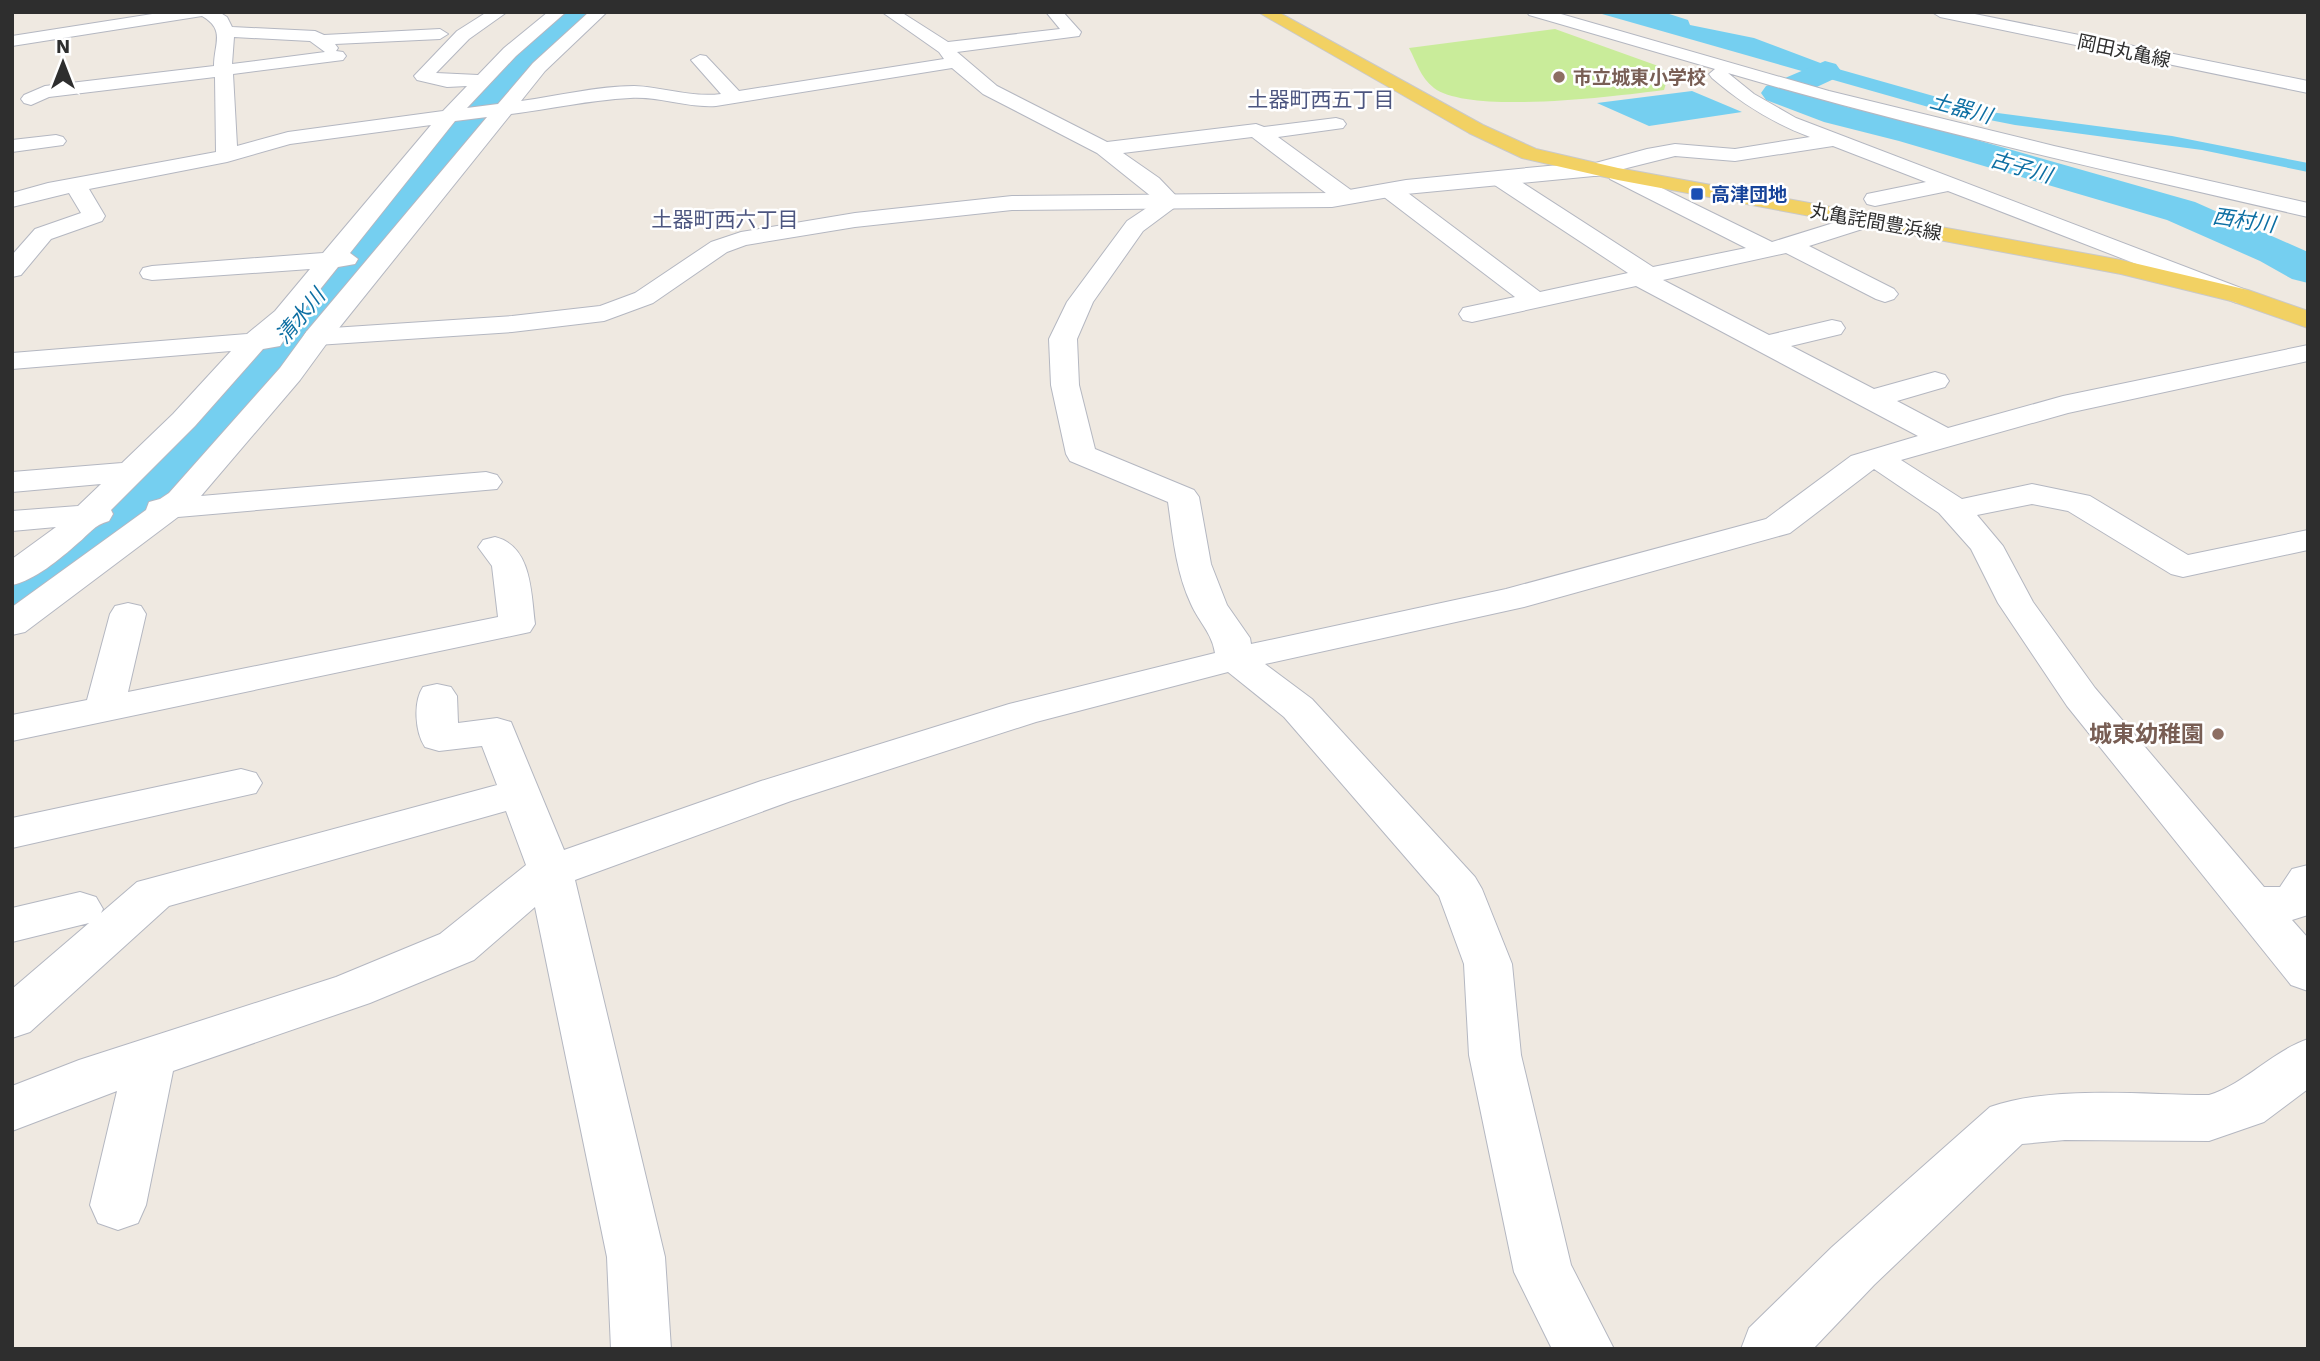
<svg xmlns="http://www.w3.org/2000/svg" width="2320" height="1361" viewBox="0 0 2320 1361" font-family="'Work Sans','Noto Sans JP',sans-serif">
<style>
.pitch{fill:#c9ec9a}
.water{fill:#75cff0}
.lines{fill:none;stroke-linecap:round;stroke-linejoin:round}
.river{fill:#75cff0;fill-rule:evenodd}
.minor-casing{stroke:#b4b7c1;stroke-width:2}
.tertiary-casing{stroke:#b4b7c1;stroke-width:2}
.secondary-casing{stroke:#b4b7c1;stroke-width:2}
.primary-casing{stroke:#c9c9c9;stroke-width:2}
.minor{fill:#fff;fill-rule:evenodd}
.tertiary{fill:#fff;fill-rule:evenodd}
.secondary{fill:#fff;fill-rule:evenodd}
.primary{fill:#f2d163;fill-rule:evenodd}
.education-dot{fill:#8d6e63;stroke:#fff;stroke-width:2.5}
.transit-dot{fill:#1a4fb4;stroke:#fff;stroke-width:2.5}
.labels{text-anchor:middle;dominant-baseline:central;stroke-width:5;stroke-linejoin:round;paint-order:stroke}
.far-street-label{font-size:19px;fill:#2e2e2e;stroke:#fff}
.far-education-label{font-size:19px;font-weight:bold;fill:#785e54;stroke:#fff;text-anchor:start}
.far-transit-label{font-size:19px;font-weight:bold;fill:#164399;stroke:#fff;text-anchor:start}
.far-neighbourhood-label{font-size:21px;fill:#4d5680;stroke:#fff}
.far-water-label{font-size:21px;font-style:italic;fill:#0d6fa3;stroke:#fff}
.education-label{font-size:23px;font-weight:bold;fill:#785e54;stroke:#fff;text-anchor:end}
</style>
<rect width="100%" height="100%" fill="#efe9e1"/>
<path class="pitch" d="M 1555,29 L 1661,67 L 1668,77 L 1664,90 C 1617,96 1470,115 1434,88 C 1420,77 1417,63 1409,48 Z"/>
<path class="water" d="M 1595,12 L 1663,12 L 1688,20 L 1690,25 L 1754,38 L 1831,67 L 1990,112 L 2172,136 L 2308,163 L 2308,172 L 2202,150 L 2015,125 L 1939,110 Z
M 1692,91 L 1742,112 L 1649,126 L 1597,103 Z"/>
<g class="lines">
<path class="river" d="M 558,12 L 589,12 L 498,109 L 308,336 L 207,467 L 82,584 L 35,619 L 12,624 L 12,576 L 38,558 L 169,443 L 274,316 L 474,95 Z
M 1825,61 L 1836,64 L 1841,71 L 1836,78 L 1806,92 L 1847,107 L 1924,125 L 2195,202 L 2308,252 L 2308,283 L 2292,279 L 2260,261 L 2167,220 L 1899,141 L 1824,122 L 1766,100 L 1761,93 L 1766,86 Z"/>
<defs>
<path id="minor" d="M 165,12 L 219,12 L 227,17 L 232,27 L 315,31 L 324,35 L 440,29 L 448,34 L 440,39 L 335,44 L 338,48 L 336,51 L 343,52 L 346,56 L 343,60 L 233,74 L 237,146 L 288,132 L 443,111 L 467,86 L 447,87 L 417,80 L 414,76 L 457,31 L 487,12 L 507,12 L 469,39 L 436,73 L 478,75 L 504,48 L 548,12 L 566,12 L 516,56 L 467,108 L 498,104 L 533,63 L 589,12 L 607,12 L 545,71 L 521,101 C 558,96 598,86 634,86 C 663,87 692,98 721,94 L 691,60 L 700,55 L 706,56 L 739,91 L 944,59 L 939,52 L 882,12 L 901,12 L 948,42 L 1060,29 L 1046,12 L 1063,12 L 1081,32 L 1079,36 L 957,52 L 997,86 L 1107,142 L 1256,124 L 1264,127 L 1336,118 L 1343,120 L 1346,124 L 1343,128 L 1278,137 L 1355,193 L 1358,198 L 1355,203 L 1339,203 L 1252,137 L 1123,153 L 1159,178 L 1182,202 L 1143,231 L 1093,302 L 1077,339 L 1079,385 L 1095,449 L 1194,490 L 1199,497 L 1211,564 L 1227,605 L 1250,638 L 1251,644 L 1506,589 L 1766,519 L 1851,456 L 1918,436 L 1636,286 L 1472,322 L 1463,320 L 1459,314 L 1463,308 L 1515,297 L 1384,197 L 1381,192 L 1384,187 L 1400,187 L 1540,292 L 1628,273 L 1493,184 L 1490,179 L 1493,174 L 1509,174 L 1653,267 L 1746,248 L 1610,179 L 1608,173 L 1596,176 L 1588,175 L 1585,170 L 1588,165 L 1647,149 L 1675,144 L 1735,149 L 1810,137 C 1773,123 1742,104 1712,78 L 1709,74 L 1715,69 L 1529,15 L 1527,12 L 1554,12 L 1829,91 L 2054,146 L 2308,203 L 2308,217 C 2114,172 1919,129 1728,73 L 1754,94 L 1796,118 L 2246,290 L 2250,295 L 2246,300 L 2237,303 L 1948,191 L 1875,206 L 1867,204 L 1864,199 L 1867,194 L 1926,182 L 1833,146 L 1735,161 L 1675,156 L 1623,169 L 1772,242 L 1859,215 L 1875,215 L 1879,220 L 1875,225 L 1809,246 L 1894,289 L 1898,294 L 1894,299 L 1885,302 L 1876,299 L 1786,253 L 1663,280 L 1769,335 L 1832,320 L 1841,322 L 1845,328 L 1841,334 L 1791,346 L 1874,389 L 1935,372 L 1945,375 L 1949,381 L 1945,387 L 1897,401 L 1948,428 L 2063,396 L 2308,345 L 2308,361 L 2068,413 L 1901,460 L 1962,499 L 2032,484 L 2090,496 L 2188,555 L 2308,530 L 2308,550 L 2183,577 L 2171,574 L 2068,511 L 2032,504 L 1977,515 L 2003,546 L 2033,602 L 2095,688 L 2264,887 L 2280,887 L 2292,869 L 2308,865 L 2308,915 L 2292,920 L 2308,938 L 2308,991 L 2291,985 L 2067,706 L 1998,603 L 1971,549 L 1939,513 L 1874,469 L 1790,533 L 1524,607 L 1265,664 L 1312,699 L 1475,877 L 1482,889 L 1512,964 L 1521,1055 L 1571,1265 L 1614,1349 L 1552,1349 L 1514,1272 L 1469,1055 L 1464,964 L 1439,896 L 1284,717 L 1228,672 L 1036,722 L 791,801 L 575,880 L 665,1257 L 671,1349 L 611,1349 L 607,1257 L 535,907 L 474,960 L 370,1003 L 173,1071 L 146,1205 L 138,1223 L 118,1230 L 98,1223 L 90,1205 L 117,1091 L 12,1131 L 12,1086 L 79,1060 L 336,977 L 440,934 L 526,865 L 506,811 L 169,906 L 30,1032 L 12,1038 L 12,989 L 89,923 L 12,942 L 12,908 L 80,892 L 96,897 L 103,909 L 101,913 L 137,882 L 497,785 L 482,746 L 439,751 L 425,747 C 415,732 413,702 423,687 L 437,684 L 451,687 L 457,696 L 458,723 L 497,718 L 511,722 L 564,850 L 761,781 L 1009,704 L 1215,653 C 1212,633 1199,622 1191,604 C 1176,572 1173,537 1168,502 L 1070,461 L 1066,454 L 1051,385 L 1049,339 L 1067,302 L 1127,221 L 1157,201 L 1097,153 L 983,94 L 952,68 L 716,106 C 687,108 659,96 630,98 C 590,100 550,109 511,114 L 327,343 L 300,380 L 201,496 L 486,472 L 497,475 L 502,482 L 497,489 L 178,517 L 25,632 L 12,635 L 12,607 L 146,510 L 149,502 L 160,499 L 169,493 L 280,368 L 307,331 L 487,117 L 455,121 L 350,253 L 358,259 L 355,264 L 338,267 L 293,323 L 279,334 L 284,340 L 280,346 L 263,349 L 195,426 L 111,510 L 113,514 L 109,521 C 94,525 89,534 78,543 C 60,559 35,580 12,585 L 12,559 L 56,527 L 12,531 L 12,511 L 78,506 L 101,484 L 12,492 L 12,472 L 122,463 L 173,414 L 231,351 L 12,369 L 12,353 L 247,334 L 275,311 L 310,269 L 152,280 L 143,278 L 140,273 L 143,268 L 152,266 L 323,253 L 431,125 L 290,144 L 227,162 L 89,189 L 105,216 L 102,221 L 51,239 L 21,275 L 12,277 L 12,255 L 35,229 L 81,213 L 69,193 L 12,207 L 12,193 L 48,183 L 216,152 L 215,77 L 49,97 L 31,105 L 24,103 L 21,99 L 24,95 L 45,86 L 214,66 C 214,43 226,30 202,16 L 12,46 L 12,36 ZM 234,37 L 310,41 L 325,52 L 232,64 Z
M 56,135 L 63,137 L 66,141 L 63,145 L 12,152 L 12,140 Z
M 495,537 C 532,546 531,593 535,624 L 530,632 L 12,741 L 12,715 L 87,700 L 110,614 L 115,606 L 128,603 L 141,606 L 146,614 L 128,692 L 498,617 L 492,566 L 478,547 L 483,540 Z
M 241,769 L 256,773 L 262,783 L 256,793 L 12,848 L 12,818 Z
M 2308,1039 L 2308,1089 L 2264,1122 L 2209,1141 L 2065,1140 L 2022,1144 L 1874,1285 L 1813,1349 L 1741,1349 L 1749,1328 L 1832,1247 L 1990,1107 C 2052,1085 2143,1095 2209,1095 C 2246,1083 2271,1052 2308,1039 Z"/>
<path id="tertiary" d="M 1596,164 L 1604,165 L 1607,170 L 1604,175 L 1406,194 L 1332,207 L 1012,210 L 855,227 L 746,245 L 727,252 L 653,303 L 604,321 L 512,332 L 317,345 L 307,343 L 303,337 L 307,331 L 317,329 L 512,316 L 600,306 L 635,293 L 711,242 L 741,232 L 855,213 L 1012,196 L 1332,193 L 1406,180 L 1548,166 Z"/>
<path id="secondary" d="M 1932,12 L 1965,12 L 2308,81 L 2308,93 L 1940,17 Z"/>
<path id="primary" d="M 1258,12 L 1278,12 L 1483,125 L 1536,149 L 1618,168 L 2121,260 L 2248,290 L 2308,311 L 2308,328 L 2231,301 L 2121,274 L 1618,180 L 1522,158 L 1469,133 Z"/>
</defs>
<use href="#minor" class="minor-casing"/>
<use href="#tertiary" class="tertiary-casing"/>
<use href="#secondary" class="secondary-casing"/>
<use href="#primary" class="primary-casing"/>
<use href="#minor" class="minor"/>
<use href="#tertiary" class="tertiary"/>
<use href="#secondary" class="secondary"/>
<use href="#primary" class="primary"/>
</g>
<g class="education-dot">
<circle cx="1559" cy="77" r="7"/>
<circle cx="2218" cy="734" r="7"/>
</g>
<rect class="transit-dot" x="1690" y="187" width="14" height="14" rx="3.5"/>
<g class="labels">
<g class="far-street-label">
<text transform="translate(2124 51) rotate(12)">岡田丸亀線</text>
<text transform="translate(1876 222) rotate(10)">丸亀詫間豊浜線</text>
</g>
<g class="far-education-label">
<text x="1573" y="77">市立城東小学校</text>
</g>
<g class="far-transit-label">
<text x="1711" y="194">高津団地</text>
</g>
<g class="far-neighbourhood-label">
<text x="1321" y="99">土器町西五丁目</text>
<text x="725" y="219">土器町西六丁目</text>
</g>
<g class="far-water-label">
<text transform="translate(1961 108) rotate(15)">土器川</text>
<text transform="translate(2021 167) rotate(16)">古子川</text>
<text transform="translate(2244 220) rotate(8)">西村川</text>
<text transform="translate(300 316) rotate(-50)">清水川</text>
</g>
<g class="education-label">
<text x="2204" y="734">城東幼稚園</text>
</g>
</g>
<rect width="2320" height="1361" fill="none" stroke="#2e2e2e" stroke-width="28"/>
<g transform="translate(63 63)" stroke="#ffffff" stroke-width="5" paint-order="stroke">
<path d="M0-5L12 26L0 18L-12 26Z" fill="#2e2e2e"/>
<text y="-10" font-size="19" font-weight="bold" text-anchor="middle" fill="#2e2e2e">N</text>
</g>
</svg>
